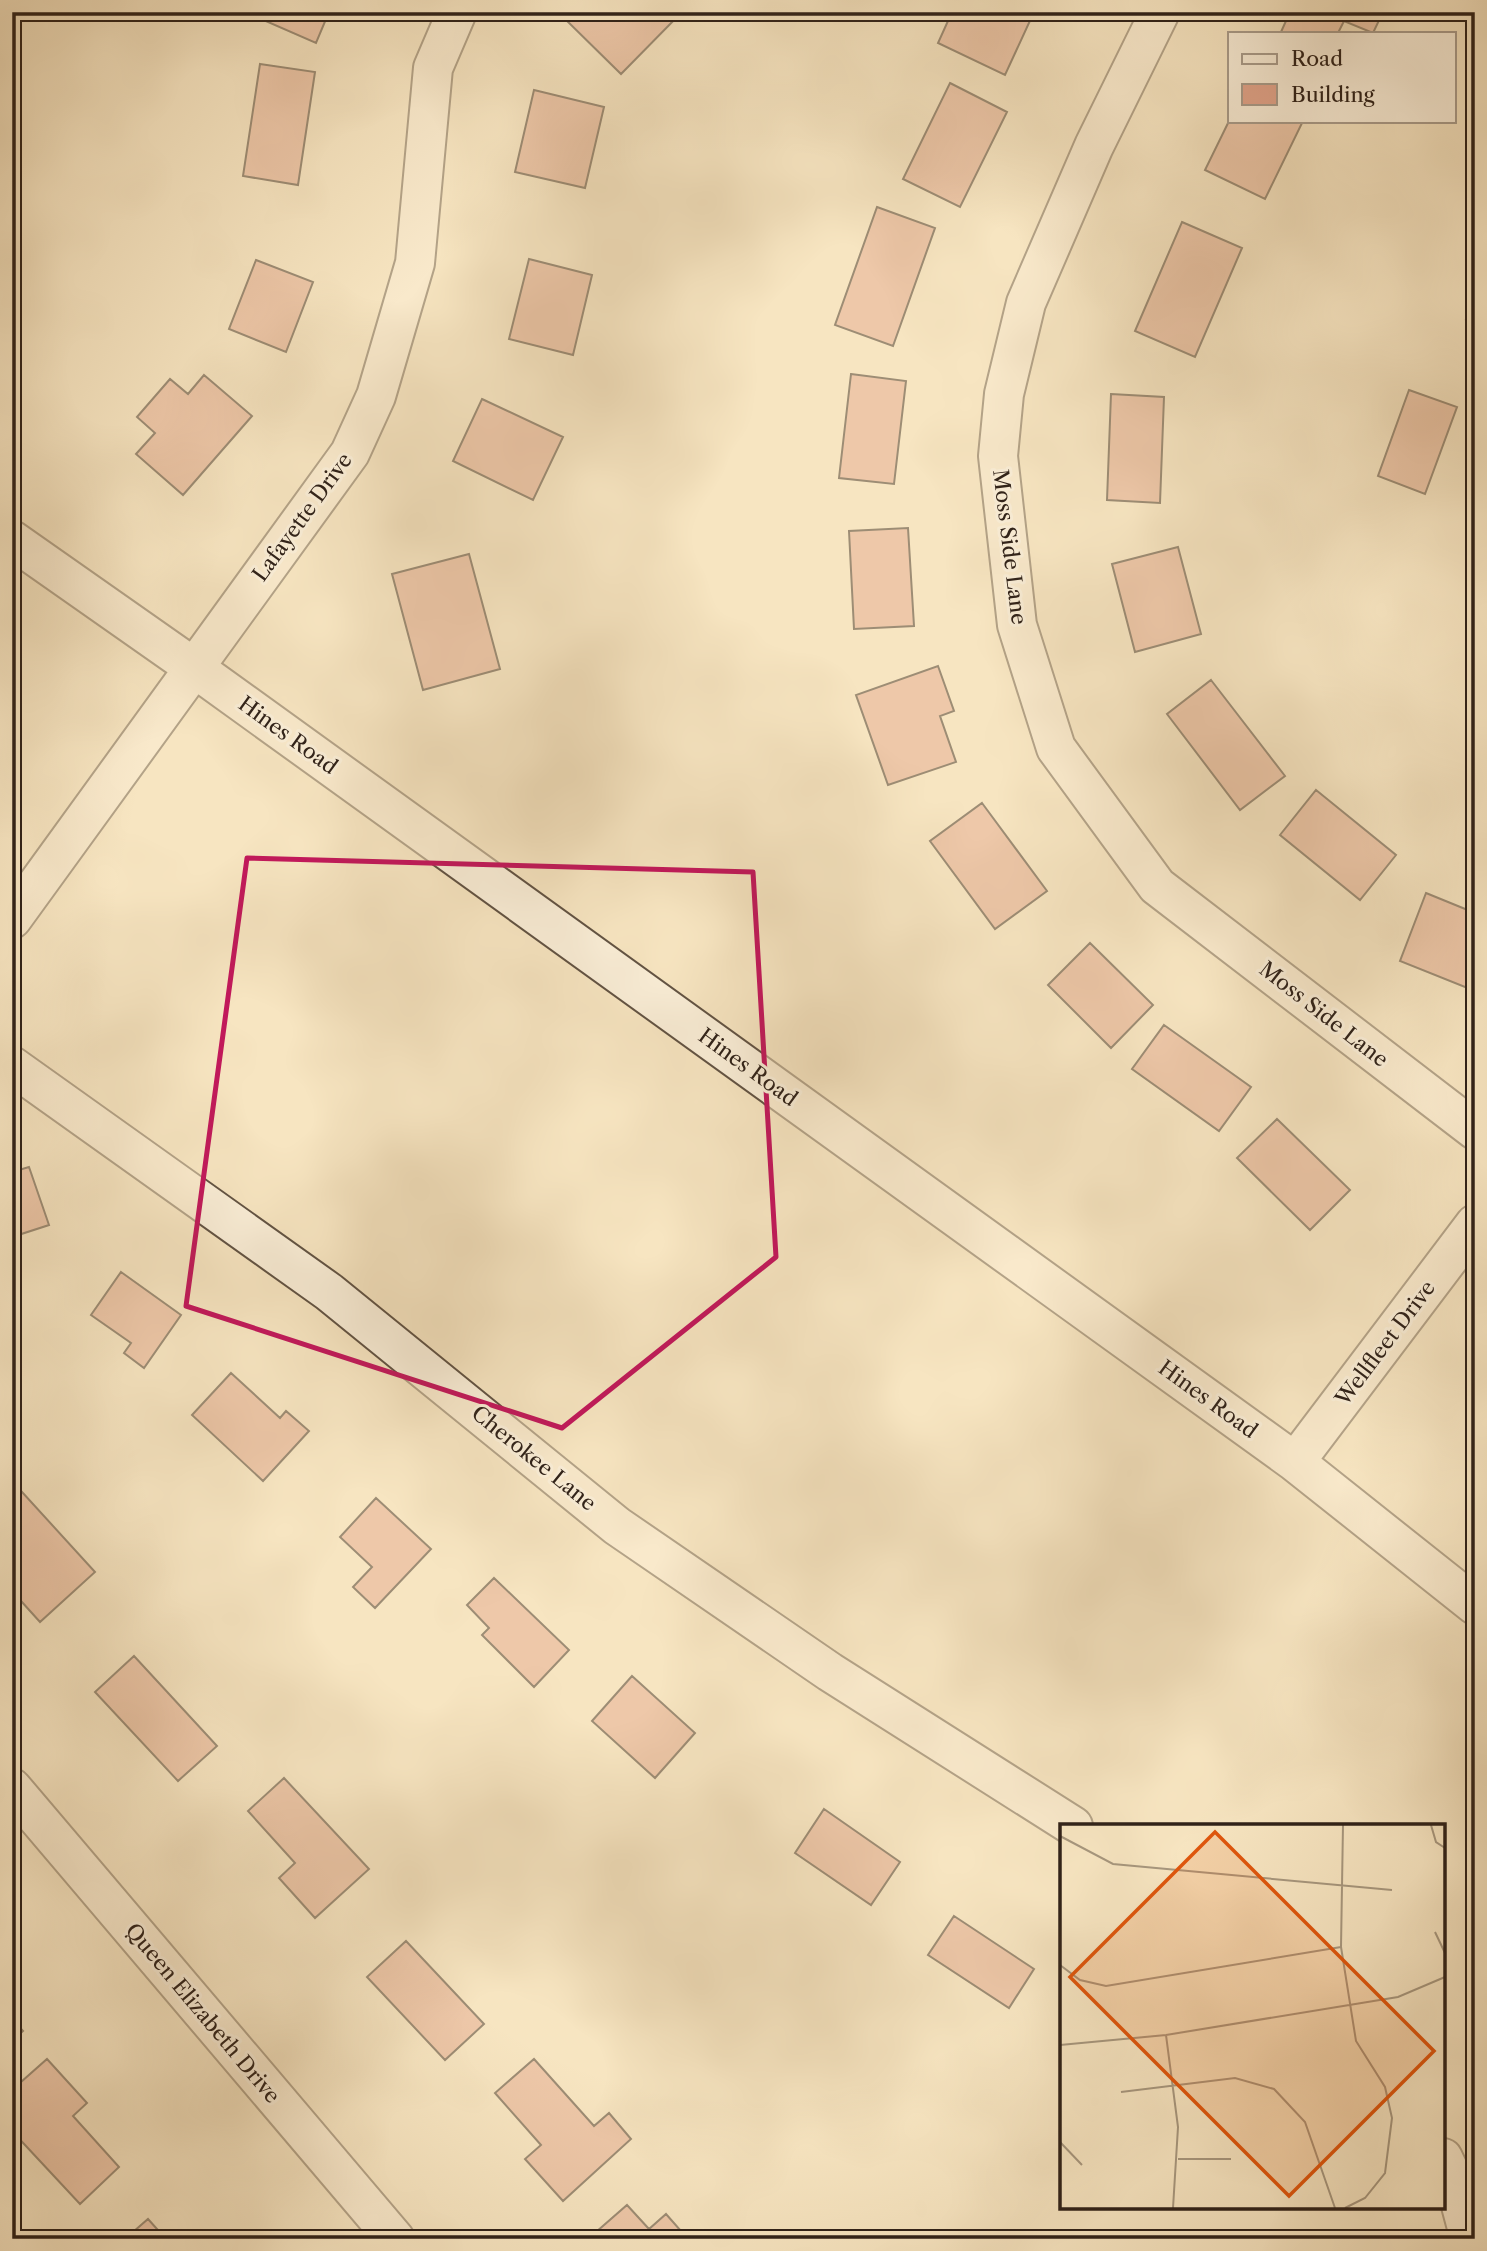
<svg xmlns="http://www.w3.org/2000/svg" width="1487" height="2251" viewBox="0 0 1487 2251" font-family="'Libre Caslon Text',serif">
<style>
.building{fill:#e2a58c;stroke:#302219;stroke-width:2}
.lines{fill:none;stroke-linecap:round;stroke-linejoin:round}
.minor-casing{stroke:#625343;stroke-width:42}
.minor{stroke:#faeed7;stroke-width:38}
.marked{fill:none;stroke:#c2185b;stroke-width:5;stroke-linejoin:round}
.labels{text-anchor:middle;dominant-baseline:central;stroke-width:6;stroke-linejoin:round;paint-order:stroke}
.street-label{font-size:21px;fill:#302219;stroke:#faeed7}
.inset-road{fill:none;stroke:#a7977e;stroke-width:2}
.view{fill:#df560d;fill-opacity:0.15;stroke:#df560d;stroke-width:3.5}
.inset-edge{fill:none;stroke:#302219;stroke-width:3.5}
</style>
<rect width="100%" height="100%" fill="#f7e5c1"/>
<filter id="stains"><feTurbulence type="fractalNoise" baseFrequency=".00286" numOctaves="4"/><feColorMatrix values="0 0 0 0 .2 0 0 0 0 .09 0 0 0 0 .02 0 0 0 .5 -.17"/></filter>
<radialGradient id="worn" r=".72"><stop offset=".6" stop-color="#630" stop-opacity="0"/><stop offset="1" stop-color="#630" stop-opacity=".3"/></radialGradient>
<path class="building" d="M 245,12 L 329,12 L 316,43 Z
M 568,12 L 682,12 L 621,74 L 563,17 Z
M 952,12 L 1034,12 L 1005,75 L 938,43 Z
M 1290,12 L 1383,12 L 1373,33 L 1344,21 L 1338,33 L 1284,33 L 1281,32 Z
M 260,64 L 315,72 L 298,185 L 243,176 Z
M 950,83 L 1007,112 L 960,207 L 903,179 Z
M 534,90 L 604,107 L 585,188 L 515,172 Z
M 1230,119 L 1230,121 L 1303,121 L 1265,199 L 1205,170 Z
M 877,207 L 935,228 L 893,346 L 835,325 Z
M 1182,222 L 1242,248 L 1195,357 L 1135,331 Z
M 529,259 L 592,275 L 573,355 L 509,339 Z
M 256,260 L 313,282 L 286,352 L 229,329 Z
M 1475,314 L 1475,333 L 1466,320 Z
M 851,374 L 906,381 L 894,484 L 839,478 Z
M 204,375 L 252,416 L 183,495 L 136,454 L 155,433 L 137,417 L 170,379 L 188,394 Z
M 1409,390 L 1457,407 L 1425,494 L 1378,476 Z
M 1111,394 L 1164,397 L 1160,503 L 1107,500 Z
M 482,399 L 563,437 L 533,500 L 453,461 Z
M 908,528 L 914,626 L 854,629 L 849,531 Z
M 1178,547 L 1201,634 L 1135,652 L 1112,564 Z
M 469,554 L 500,669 L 423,690 L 392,574 Z
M 938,666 L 954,711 L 940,716 L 956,762 L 888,785 L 856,695 Z
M 1211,680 L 1285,776 L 1240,810 L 1167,714 Z
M 1316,790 L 1396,855 L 1360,900 L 1280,835 Z
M 982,803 L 1047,891 L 995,929 L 930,841 Z
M 1426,893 L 1475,913 L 1475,991 L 1400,961 Z
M 1090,943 L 1153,1005 L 1111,1048 L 1048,985 Z
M 1164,1025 L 1251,1087 L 1219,1131 L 1132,1069 Z
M 1277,1119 L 1350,1190 L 1310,1230 L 1237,1158 Z
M 29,1167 L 49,1225 L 12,1237 L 12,1172 Z
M 121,1272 L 181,1315 L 144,1368 L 124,1353 L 131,1343 L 91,1315 Z
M 231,1373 L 280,1418 L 286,1411 L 309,1431 L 263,1481 L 192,1415 Z
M 12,1481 L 95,1572 L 40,1622 L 12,1591 L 12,1571 L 20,1564 L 12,1555 Z
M 376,1498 L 431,1549 L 375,1608 L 353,1587 L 372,1567 L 340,1537 Z
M 494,1578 L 569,1650 L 534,1687 L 482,1635 L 489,1628 L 467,1605 Z
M 134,1656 L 217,1746 L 178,1781 L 95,1692 Z
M 632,1676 L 695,1733 L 655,1778 L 592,1721 Z
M 284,1778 L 369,1869 L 315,1918 L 279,1878 L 295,1863 L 248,1811 Z
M 824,1809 L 900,1862 L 871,1905 L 795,1853 Z
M 954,1916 L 1034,1969 L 1009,2008 L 928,1955 Z
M 406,1941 L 484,2024 L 445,2060 L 367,1977 Z
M 12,2019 L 23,2031 L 12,2041 Z
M 47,2059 L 87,2103 L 73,2116 L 119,2167 L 80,2204 L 12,2131 L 12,2090 Z
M 534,2059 L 594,2126 L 609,2113 L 631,2139 L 563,2201 L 525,2159 L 541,2145 L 495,2093 Z
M 627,2205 L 649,2229 L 666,2214 L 688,2239 L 588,2239 Z
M 148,2219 L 166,2239 L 125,2239 Z"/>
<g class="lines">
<defs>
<path id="minor" d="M 1160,12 L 1094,146 L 1026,303 L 1004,394 L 998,456 L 1017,625 L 1056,748 L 1157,886 L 1475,1130
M 12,540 L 193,667 L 1295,1462 L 1475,1605
M 12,919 L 350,453 L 376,396 L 415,263 L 433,68 L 457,12
M 12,1066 L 329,1292 L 617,1526 L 830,1672 L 1073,1826
M 1295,1462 L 1475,1224
M 12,1788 L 395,2239
M 1443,2158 L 1455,2183 L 1470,2239"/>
</defs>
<use href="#minor" class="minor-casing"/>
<use href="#minor" class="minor"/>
</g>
<path d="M0 0H1487V2251H0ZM 247,858 L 753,872 L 776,1257 L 562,1428 L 186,1306 Z" fill="#f7e5c1" fill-opacity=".55" fill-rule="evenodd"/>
<path class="marked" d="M 247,858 L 753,872 L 776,1257 L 562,1428 L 186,1306 Z"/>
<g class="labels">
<g class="street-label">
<text transform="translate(302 517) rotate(-54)">Lafayette Drive</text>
<text transform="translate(1010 547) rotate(83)">Moss Side Lane</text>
<text transform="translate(288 735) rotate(36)">Hines Road</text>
<text transform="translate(1324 1014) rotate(38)">Moss Side Lane</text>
<text transform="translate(748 1067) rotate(36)">Hines Road</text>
<text transform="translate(1385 1343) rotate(-53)">Wellfleet Drive</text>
<text transform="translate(1208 1399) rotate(36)">Hines Road</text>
<text transform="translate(534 1458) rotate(39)">Cherokee Lane</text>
<text transform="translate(203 2013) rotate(50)">Queen Elizabeth Drive</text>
</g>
</g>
<g transform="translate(1060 1824)">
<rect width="385" height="385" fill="#f7e5c1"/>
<path class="inset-road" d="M 283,1 L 281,123 L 296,217 L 325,263 L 332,294 L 325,349 L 305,374 L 285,384M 371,1 L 376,18 L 385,24M 0,12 L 53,40 L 332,66M 375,108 L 385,129M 0,141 L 20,156 L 46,162 L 281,123M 106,211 L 118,303 L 113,384M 0,221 L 106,211 L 338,173 L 385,153M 61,268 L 175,254 L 214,265 L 245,298 L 275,384M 0,318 L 22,341M 118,335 L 171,335"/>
<path class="view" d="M 155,8 L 374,227 L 229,372 L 10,153 Z"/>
<rect width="385" height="385" class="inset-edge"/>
</g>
<rect width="1487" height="2251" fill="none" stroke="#f7e5c1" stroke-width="42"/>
<rect x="14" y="14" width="1459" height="2223" fill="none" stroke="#302219" stroke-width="3.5"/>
<rect x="21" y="21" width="1445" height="2209" fill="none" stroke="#302219" stroke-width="2"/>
<rect x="1228" y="32" width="228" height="91" fill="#faeed7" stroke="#a99c8b" stroke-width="2"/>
<rect x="1242" y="54" width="35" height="10" fill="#faeed7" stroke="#a99c8b" stroke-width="2"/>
<text x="1291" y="66" font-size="21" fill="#302219">Road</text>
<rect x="1242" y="84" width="35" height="21" fill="#e2a58c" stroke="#a99c8b" stroke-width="2"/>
<text x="1291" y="102" font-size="21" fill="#302219">Building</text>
<rect width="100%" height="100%" filter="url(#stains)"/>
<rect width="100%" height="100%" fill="url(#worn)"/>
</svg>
